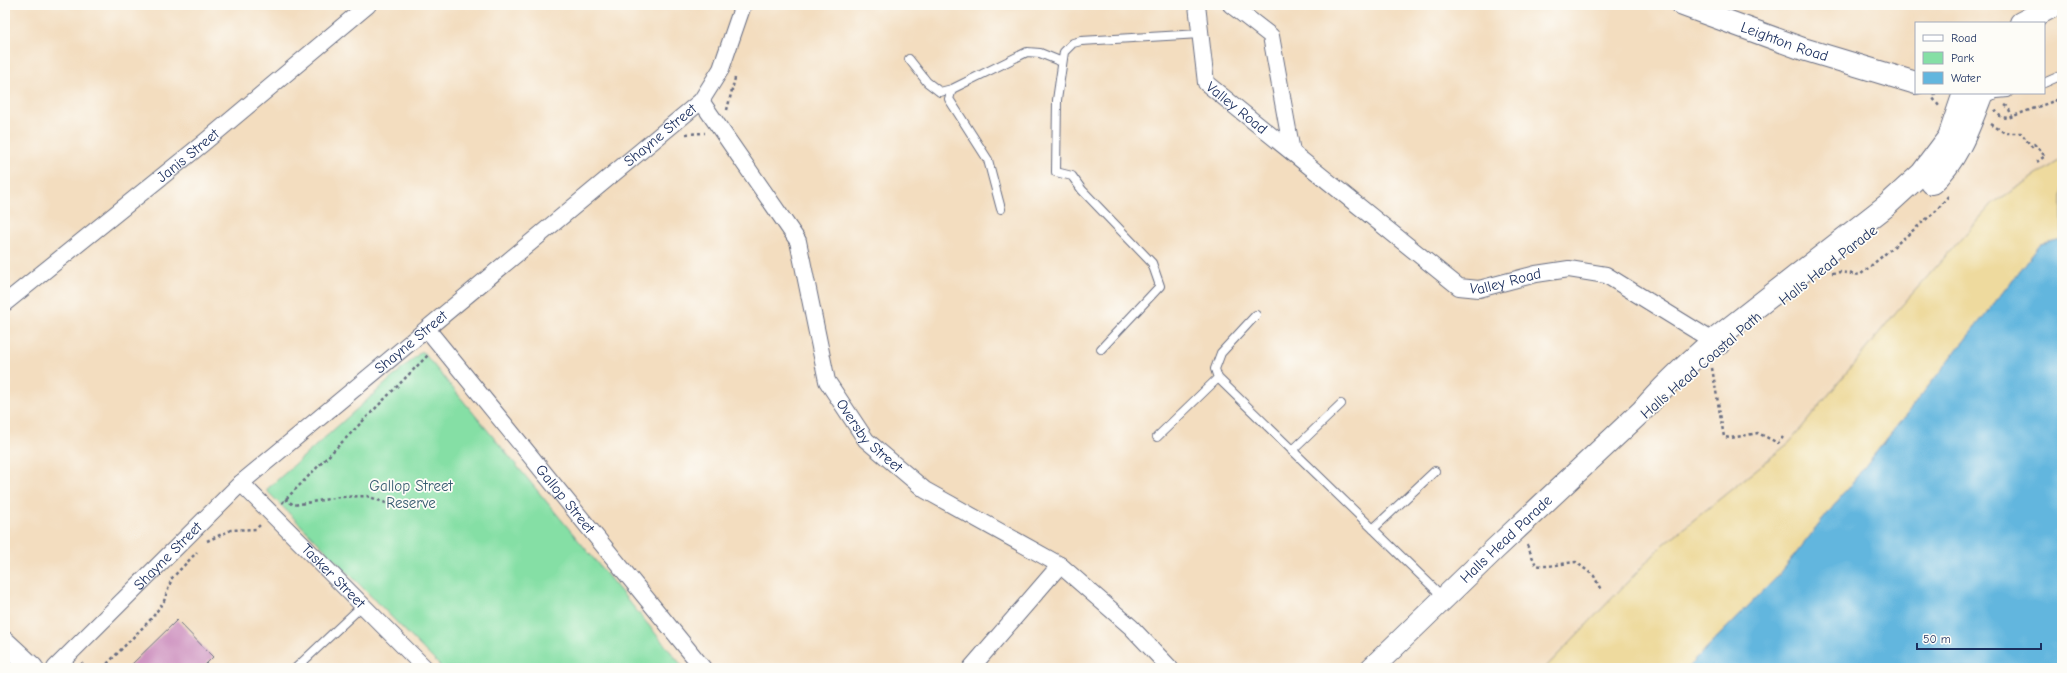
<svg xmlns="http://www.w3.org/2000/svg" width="2067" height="673" viewBox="0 0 2067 673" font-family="'Comic Neue',sans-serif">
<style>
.green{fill:#85dfa5;stroke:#508782}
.sand{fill:#eeda9e;stroke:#84847e}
.water{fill:#62b6de;stroke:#3e729e}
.building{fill:#cf94c1}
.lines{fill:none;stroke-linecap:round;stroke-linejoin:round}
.lane-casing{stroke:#676c80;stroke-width:10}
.street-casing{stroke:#676c80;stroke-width:18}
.secondary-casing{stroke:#676c80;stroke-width:24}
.path{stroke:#676c80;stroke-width:2.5;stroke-dasharray:3 3;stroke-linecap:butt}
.lane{stroke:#fff;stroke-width:8}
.street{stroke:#fff;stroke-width:16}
.secondary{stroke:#fff;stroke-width:22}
.labels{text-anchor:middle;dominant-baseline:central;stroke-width:3.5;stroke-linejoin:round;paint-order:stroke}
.street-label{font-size:15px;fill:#1b2f5e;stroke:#fdfcf7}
.park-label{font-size:15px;fill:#365b70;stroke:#fdfcf7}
</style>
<rect width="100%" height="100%" fill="#fdfcf7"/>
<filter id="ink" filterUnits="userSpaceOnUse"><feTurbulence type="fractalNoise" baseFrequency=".025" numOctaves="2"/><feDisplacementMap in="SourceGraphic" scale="8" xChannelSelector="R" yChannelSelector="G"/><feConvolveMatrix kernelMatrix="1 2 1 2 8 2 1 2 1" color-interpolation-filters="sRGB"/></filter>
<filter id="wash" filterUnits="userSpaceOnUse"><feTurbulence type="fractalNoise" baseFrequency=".012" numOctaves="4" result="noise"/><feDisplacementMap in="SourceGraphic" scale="16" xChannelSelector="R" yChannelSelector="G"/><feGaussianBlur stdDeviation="0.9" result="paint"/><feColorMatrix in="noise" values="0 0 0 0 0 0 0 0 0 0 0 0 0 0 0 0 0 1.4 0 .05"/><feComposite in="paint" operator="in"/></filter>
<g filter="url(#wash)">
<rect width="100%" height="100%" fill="#f3ddbf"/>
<path class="green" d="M 422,351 L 684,668 L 442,668 L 266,490 Z"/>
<path class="sand" d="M 2062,159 L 2062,239 L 2041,244 L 1779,575 L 1687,668 L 1545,668 L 1664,544 L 1790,442 L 1896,312 L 1993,203 Z"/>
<path class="water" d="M 2062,239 L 2062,668 L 1687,668 L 1779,575 L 2041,244 Z"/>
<g id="blocks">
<path class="building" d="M 177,620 L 213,657 L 202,668 L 128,668 Z"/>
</g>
</g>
<g filter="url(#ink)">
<use href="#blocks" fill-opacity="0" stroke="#676c80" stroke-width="1"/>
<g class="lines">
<defs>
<path id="lane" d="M 909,59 L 927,82 L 940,92 L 952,89
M 2044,83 L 2062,75
M 1984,98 L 1997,94 L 2008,93
M 1001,209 L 988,160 L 949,99 L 952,89 L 1027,52 L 1040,53 L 1062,62
M 1256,315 L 1221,353 L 1215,369 L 1218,378 L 1443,597
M 1101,349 L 1160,286 L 1152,263 L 1082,190 L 1072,176 L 1056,172 L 1057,100 L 1064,52 L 1073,43 L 1081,41 L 1200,34
M 1157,437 L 1218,378
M 1292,451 L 1341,404
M 1373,529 L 1435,471
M 296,668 L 363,605"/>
<g id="street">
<path id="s1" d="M 1197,5 L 1206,83 L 1459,287 L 1479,289 L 1536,274 L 1569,269 L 1606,275 L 1721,346"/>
<path d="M 1231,5 L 1271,36 L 1292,152"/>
<path id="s2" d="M 701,101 L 798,241 L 827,381 L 866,440 L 925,490 L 1060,565 L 1131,627 L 1170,668"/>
<path id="s3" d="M 5,303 L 201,145 L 368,5"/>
<path id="s4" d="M 427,329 L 703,668"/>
<path id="s5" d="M 241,483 L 425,668"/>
<path id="s6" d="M 55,668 L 241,483 L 701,101 L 721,69 L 743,5"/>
<path d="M 971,668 L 1060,565"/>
</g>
<g id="secondary">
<path id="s7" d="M 1683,5 L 1803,49 L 1916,83"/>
<path d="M 2021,23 L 2055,5"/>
<path d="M 1932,183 C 1958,160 1970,124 1982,93"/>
<path d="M 5,643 L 32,668"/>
<path id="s8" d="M 1372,668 L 1495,549 L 1642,411 C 1664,385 1688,363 1713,341 L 1886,206 L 1922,173 L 1949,137 L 1964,93"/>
</g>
</defs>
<use href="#lane" class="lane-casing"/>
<use href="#street" class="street-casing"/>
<use href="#secondary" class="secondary-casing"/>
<path class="path" d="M 1935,93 L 1933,98 L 1939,106
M 2005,105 L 2008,107 L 2012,116
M 727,110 L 735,78
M 1995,110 L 2001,117 L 2008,118 L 2062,98
M 1991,124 L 2005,133 L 2021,133 L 2032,147 L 2034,144 L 2045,156 L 2037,162
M 686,134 L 705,133
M 1832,273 L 1840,272 L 1860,275 L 1936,211 L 1950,194
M 1712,368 L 1724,437 L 1731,438 L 1758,433 L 1778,443 L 1783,437
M 285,499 L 294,505 L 340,497 L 367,496 L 386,503
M 282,503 L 429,354
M 207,541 L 231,530 L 256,529 L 260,525
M 1527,545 L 1536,565 C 1550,568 1561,563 1576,562 L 1594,576 L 1601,590
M 81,663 L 86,668
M 103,668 L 152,618 L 164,601 L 172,578 L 197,552"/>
<use href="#lane" class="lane"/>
<use href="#street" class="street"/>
<use href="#secondary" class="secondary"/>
</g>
</g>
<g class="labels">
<g class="street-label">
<text stroke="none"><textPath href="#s7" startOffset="108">Leighton Road</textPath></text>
<text stroke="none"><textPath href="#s1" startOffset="118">Valley Road</textPath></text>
<text stroke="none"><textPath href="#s6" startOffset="807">Shayne Street</textPath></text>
<text stroke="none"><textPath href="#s3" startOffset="235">Janis Street</textPath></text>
<text transform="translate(1828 265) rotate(-38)">Halls Head Parade</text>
<text stroke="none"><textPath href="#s1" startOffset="451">Valley Road</textPath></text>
<text stroke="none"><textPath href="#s6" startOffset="483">Shayne Street</textPath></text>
<text transform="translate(1701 365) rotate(-41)">Halls Head Coastal Path</text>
<text stroke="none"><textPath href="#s2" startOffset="383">Oversby Street</textPath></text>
<text stroke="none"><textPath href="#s4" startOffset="219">Gallop Street</textPath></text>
<text stroke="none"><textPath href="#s8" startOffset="186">Halls Head Parade</textPath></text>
<text stroke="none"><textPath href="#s6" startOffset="159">Shayne Street</textPath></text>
<text stroke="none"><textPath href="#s5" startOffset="131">Tasker Street</textPath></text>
</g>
<g class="park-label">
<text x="411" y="486">Gallop Street<tspan x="411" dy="17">Reserve</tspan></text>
</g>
</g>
<rect width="2067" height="673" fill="none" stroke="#fdfcf7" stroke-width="20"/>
<rect x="1915" y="22" width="130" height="72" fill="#fdfcf7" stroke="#a3aaba"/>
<rect x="1923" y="35" width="20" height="6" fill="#ffffff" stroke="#a3aaba"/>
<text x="1951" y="42" font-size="12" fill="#1b2f5e">Road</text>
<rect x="1923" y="52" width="20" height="12" fill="#85dfa5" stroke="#a3aaba"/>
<text x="1951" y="62" font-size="12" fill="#1b2f5e">Park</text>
<rect x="1923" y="72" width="20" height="12" fill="#62b6de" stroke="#a3aaba"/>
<text x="1951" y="82" font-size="12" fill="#1b2f5e">Water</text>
<path d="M1917 643v6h124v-6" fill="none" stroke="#1b2f5e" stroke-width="2"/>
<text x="1923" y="643" font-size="12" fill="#1b2f5e" stroke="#fdfcf7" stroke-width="3" paint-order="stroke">50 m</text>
</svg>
